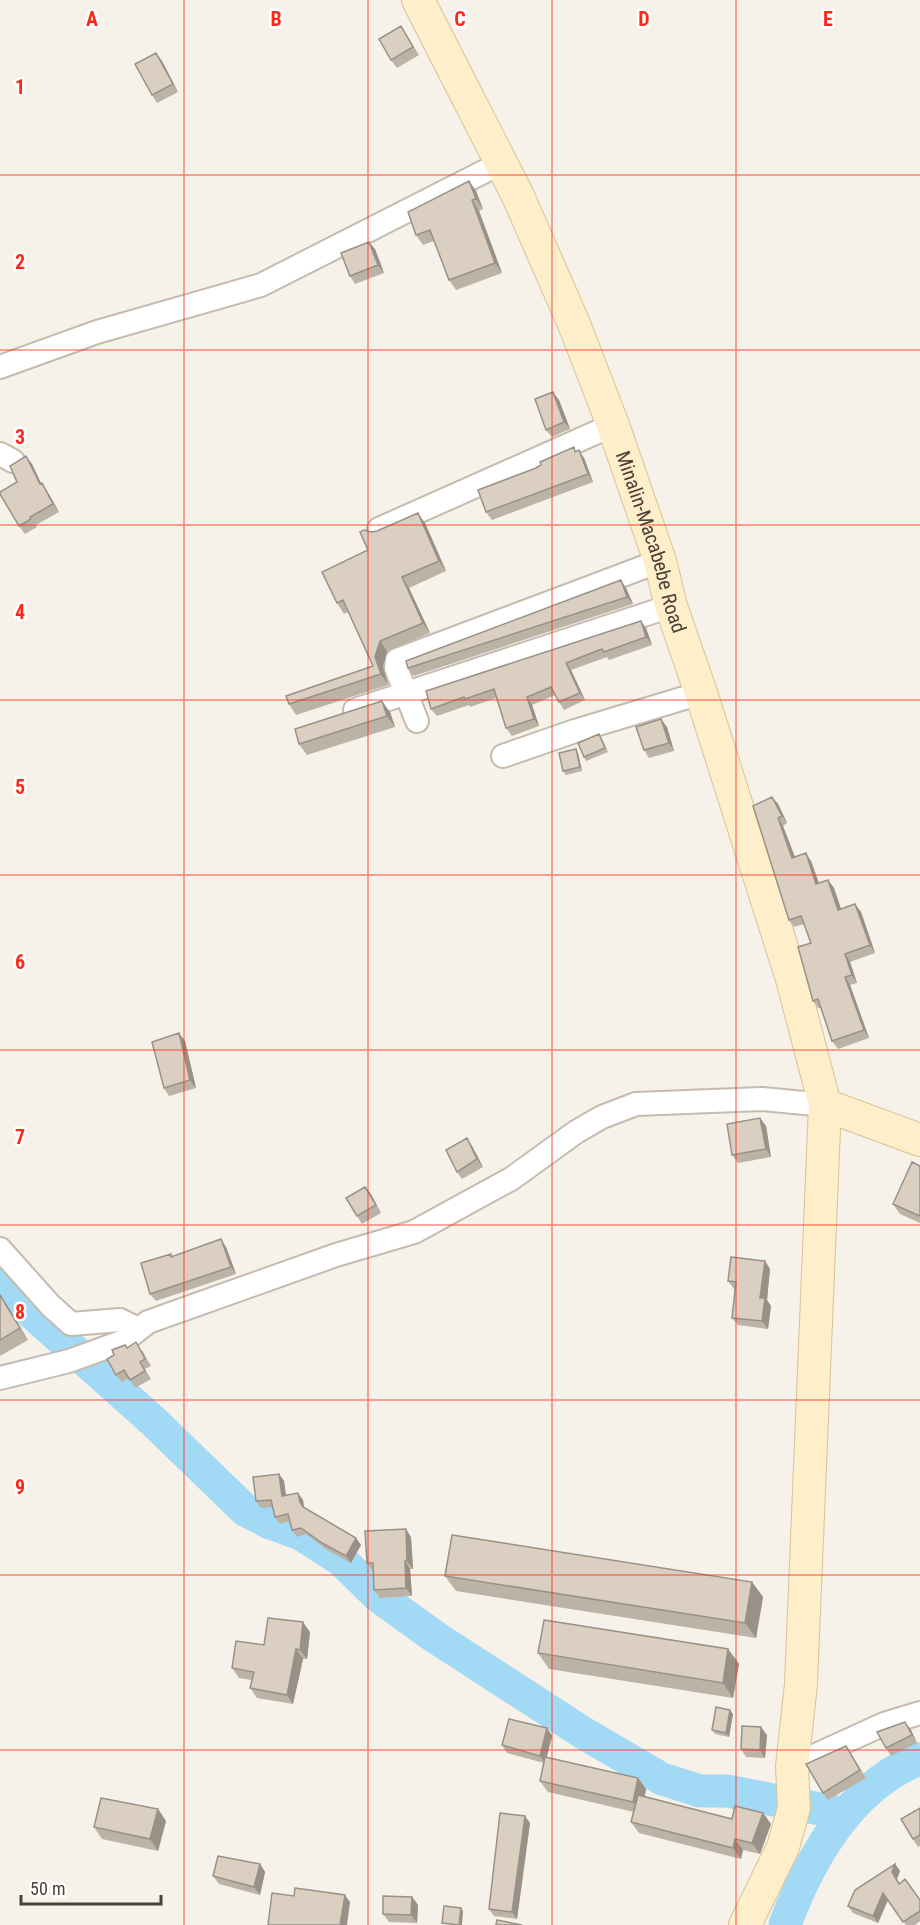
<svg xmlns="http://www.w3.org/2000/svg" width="920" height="1925" viewBox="0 0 920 1925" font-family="'Roboto Condensed',sans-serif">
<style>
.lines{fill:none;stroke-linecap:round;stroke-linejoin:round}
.river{stroke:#a2daf6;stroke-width:33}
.street-casing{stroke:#c5bbae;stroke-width:26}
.secondary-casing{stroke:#d9c296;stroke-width:34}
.street{stroke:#fff;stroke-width:22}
.secondary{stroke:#ffeeca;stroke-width:32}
.wall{fill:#bcb2a6}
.shaded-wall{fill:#999187}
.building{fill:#dbcfc1;stroke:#999187;stroke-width:1.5}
.grid{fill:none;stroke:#ff2817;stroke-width:1.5;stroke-opacity:0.55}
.labels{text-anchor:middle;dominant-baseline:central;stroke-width:5;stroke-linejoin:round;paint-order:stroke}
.street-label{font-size:20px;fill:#4a4137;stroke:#fff}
.grid-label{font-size:20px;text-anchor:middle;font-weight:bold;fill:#ff2817;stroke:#fff;stroke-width:5;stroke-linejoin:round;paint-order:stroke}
</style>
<rect width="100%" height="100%" fill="#f6f1e9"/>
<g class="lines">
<path class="river" d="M 0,1282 L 22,1304 L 153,1421 L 245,1510 L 270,1523 L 301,1534 L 340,1559 L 378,1596 L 435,1637 L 585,1734 L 662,1779 L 700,1791 L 727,1791 L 846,1814
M 785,1925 C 809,1859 851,1785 920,1759"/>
<defs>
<path id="street" d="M 0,367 L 97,332 L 261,285 L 503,162
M 0,454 L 13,461
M 379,529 L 613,425
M 355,710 L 671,606
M 417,721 L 396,668 L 397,660 L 660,561
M 503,756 L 575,731 L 701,693
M 0,1249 L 50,1305 L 71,1324 L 120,1320 L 138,1329
M 0,1378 L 69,1361 L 124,1341 L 148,1322 L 336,1255 L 414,1232 L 511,1179 L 576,1132 L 602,1117 L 636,1104 L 762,1099 L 825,1105
M 792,1766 L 884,1724 L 920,1713"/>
<g id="secondary">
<path id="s1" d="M 418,0 L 518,196 L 574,324 L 613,425 L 660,561 L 671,606 L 701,693 L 792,979 L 825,1105 L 801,1684 L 792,1766 L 794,1808 L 783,1847 L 745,1925"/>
<path d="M 825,1105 L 920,1140"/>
</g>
</defs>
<use href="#street" class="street-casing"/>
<use href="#secondary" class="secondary-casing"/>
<use href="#street" class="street"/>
<use href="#secondary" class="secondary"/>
</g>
<path class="wall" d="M 401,26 L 419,55 L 397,68 L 391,60 Z
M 162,61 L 178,92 L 157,103 L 152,95 Z
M 469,181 L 476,191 L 483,209 L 479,211 L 502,273 L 456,290 L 449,280 L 434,241 L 423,245 L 416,235 Z
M 375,249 L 384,273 L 355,284 L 350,276 Z
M 559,400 L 570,429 L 552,437 L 546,430 Z
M 577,451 L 584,458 L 593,482 L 492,520 L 486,512 L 536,468 Z
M 32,464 L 41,483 L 47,491 L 59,512 L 36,525 L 37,527 L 25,534 L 19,526 L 17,482 Z
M 425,523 L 446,571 L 409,588 L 430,633 L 387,651 L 383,667 L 388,685 L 296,715 L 289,704 L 373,666 L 348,612 L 344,614 L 337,603 L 368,550 L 371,532 Z
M 626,588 L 633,604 L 414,676 L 408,668 Z
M 646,628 L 652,645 L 609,660 L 607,657 L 571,670 L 585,700 L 564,710 L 555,695 L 532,705 L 539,726 L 512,736 L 506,728 L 496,698 L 470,707 L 469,705 L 437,716 L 431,709 Z
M 390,712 L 395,727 L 307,755 L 299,744 Z
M 667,727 L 674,751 L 649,758 L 644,750 Z
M 602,738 L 608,752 L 586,761 L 584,757 Z
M 578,753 L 582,771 L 566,775 L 563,771 Z
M 772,797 L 778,804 L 787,823 L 783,826 L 795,857 L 811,861 L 819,883 L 828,880 L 834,888 L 841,909 L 861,912 L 875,953 L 850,962 L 857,983 L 850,985 L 869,1038 L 838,1049 L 832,1041 L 821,1008 L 818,1008 L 813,1001 L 811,943 L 804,924 L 794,927 L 789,920 Z
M 185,1041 L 196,1088 L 169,1096 L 164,1088 Z
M 766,1126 L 771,1157 L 738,1163 L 732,1155 Z
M 467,1138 L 472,1146 L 483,1167 L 462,1179 L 457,1172 Z
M 920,1166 L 920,1223 L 900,1214 L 893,1204 Z
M 365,1187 L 381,1213 L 362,1224 L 357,1216 Z
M 226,1247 L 236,1274 L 156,1301 L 150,1294 L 171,1254 L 172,1257 Z
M 765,1261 L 770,1269 L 767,1300 L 771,1306 L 768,1329 L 738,1325 L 732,1318 L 736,1289 L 734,1289 L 728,1281 Z
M 0,1295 L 8,1307 L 28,1340 L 0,1356 Z
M 127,1348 L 142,1350 L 151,1366 L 145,1369 L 151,1379 L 135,1388 L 129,1378 L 122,1382 L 116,1375 Z
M 279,1474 L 284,1481 L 286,1495 L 298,1493 L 303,1500 L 304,1507 L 356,1538 L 361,1545 L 351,1563 L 327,1550 L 306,1534 L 297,1537 L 292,1530 L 290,1521 L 280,1524 L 275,1517 L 273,1507 L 261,1508 L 256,1501 Z
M 411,1537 L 413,1569 L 410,1569 L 412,1596 L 380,1598 L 374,1590 L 373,1571 L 367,1563 Z
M 445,1576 L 752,1582 L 763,1597 L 756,1638 L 456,1591 Z
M 310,1632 L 307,1659 L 303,1659 L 293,1704 L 257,1698 L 250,1688 L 252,1680 L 239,1678 L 232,1668 L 264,1645 Z
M 728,1649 L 739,1664 L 733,1698 L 549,1669 L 538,1653 Z
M 733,1714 L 729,1737 L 715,1734 L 712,1730 Z
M 905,1722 L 911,1730 L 917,1743 L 891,1756 L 886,1748 Z
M 547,1728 L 552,1736 L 547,1757 L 638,1778 L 646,1789 L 645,1796 L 732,1819 L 763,1813 L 771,1824 L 760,1854 L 743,1850 L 741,1859 L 639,1833 L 631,1822 L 634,1812 L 548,1792 L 540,1781 L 544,1763 L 507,1753 L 502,1745 Z
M 767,1735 L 765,1758 L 746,1757 L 741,1749 Z
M 846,1746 L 866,1778 L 828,1800 L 823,1793 Z
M 920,1808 L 920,1846 L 918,1847 L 913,1839 Z
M 158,1809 L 166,1821 L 158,1851 L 102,1839 L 94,1827 Z
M 530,1823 L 517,1919 L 494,1916 L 489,1909 Z
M 260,1864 L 265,1872 L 260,1895 L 219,1884 L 213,1876 Z
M 895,1864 L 900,1871 L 897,1879 L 899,1884 L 920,1900 L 920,1921 L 915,1925 L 906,1925 L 888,1900 L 878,1923 L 853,1913 L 848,1906 Z
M 412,1897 L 418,1905 L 417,1923 L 389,1922 L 383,1914 Z"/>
<path class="shaded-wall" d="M 156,53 L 162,61 L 178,92 L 173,84 Z
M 469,181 L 476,191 L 483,209 L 476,199 Z
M 472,200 L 479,211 L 502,273 L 495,263 Z
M 369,242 L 375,249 L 384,273 L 378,265 Z
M 553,392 L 559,400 L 570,429 L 564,422 Z
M 579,450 L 584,458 L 593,482 L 588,474 Z
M 26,456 L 32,464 L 45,492 L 40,484 Z
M 42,483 L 47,491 L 59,512 L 53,504 Z
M 418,513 L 425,523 L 446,571 L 439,561 Z
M 402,577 L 409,588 L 430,633 L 423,623 Z
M 621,580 L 626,588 L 633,604 L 627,597 Z
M 641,621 L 646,628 L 652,645 L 646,637 Z
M 380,641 L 387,651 L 383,667 L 388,685 L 381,674 L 375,657 Z
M 566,663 L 571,670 L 585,700 L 580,693 Z
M 527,697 L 532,705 L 539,726 L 534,719 Z
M 382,701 L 390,712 L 395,727 L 387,716 Z
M 661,719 L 667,727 L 674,751 L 669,743 Z
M 576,749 L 578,753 L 582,771 L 580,767 Z
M 772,797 L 778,804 L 787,823 L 782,816 Z
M 778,818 L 783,826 L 798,865 L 792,858 Z
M 806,853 L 811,861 L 822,892 L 816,884 Z
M 828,880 L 834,888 L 844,918 L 838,910 Z
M 855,904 L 861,912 L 875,953 L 870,945 Z
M 845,954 L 850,962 L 857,983 L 852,975 Z
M 845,977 L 850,985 L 869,1038 L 864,1030 Z
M 179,1033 L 185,1041 L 196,1088 L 190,1080 Z
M 760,1118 L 766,1126 L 771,1157 L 766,1149 Z
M 467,1138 L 472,1146 L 483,1167 L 477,1159 Z
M 365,1187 L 371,1194 L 381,1213 L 376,1205 Z
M 221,1239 L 226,1247 L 236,1274 L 231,1267 Z
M 765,1261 L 770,1269 L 767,1300 L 771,1306 L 768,1329 L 762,1321 L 760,1298 Z
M 0,1295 L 8,1307 L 28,1340 L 20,1328 Z
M 279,1474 L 284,1481 L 287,1503 L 282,1496 Z
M 298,1493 L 303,1500 L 304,1509 L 300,1502 Z
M 406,1529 L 411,1537 L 413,1569 L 407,1561 Z
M 356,1538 L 361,1545 L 351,1563 L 346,1556 Z
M 405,1561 L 410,1569 L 412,1596 L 406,1588 Z
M 752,1582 L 763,1597 L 756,1638 L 745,1623 Z
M 303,1622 L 310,1632 L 307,1659 L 300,1650 Z
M 296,1649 L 303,1659 L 293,1704 L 287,1695 Z
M 728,1649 L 739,1664 L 733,1698 L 723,1683 Z
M 730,1710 L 733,1714 L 729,1737 L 726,1733 Z
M 905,1722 L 911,1730 L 917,1743 L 912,1735 Z
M 761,1727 L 767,1735 L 765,1758 L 760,1750 Z
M 547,1728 L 552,1736 L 545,1763 L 540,1756 Z
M 638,1778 L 646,1789 L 641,1813 L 633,1802 Z
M 158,1809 L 166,1821 L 158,1851 L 150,1839 Z
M 763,1813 L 771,1824 L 760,1854 L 752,1843 Z
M 525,1816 L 530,1823 L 517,1919 L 512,1912 Z
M 735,1839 L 743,1850 L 741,1859 L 733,1848 Z
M 260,1864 L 265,1872 L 260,1895 L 254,1887 Z
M 895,1864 L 900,1871 L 897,1879 L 904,1891 L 892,1872 Z
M 883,1893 L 888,1900 L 878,1923 L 873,1916 Z
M 345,1895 L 350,1902 L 347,1925 L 340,1925 Z
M 412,1897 L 418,1905 L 417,1923 L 411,1915 Z
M 461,1908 L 463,1911 L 462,1925 L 459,1925 Z"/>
<path class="building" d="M 401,26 L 413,47 L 391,60 L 379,39 Z
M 156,53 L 173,84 L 152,95 L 135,64 Z
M 469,181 L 476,199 L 472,200 L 495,263 L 449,280 L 430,230 L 416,235 L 408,212 Z
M 369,242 L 378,265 L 350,276 L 341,253 Z
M 553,392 L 564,422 L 546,430 L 535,399 Z
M 574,447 L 575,452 L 579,450 L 588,474 L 486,512 L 478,490 L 536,468 L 541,465 L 540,462 Z
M 26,456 L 40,484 L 42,483 L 53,504 L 30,517 L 31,519 L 19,526 L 0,494 L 0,492 L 17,482 L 10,466 Z
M 418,513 L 439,561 L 402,577 L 423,623 L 380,641 L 375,657 L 381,674 L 289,704 L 286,696 L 373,666 L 343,600 L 337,603 L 322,572 L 368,550 L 360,532 L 364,530 L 371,532 L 377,531 Z
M 621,580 L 627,597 L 408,668 L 406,661 Z
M 641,621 L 646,637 L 604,652 L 602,649 L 566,663 L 580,693 L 559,702 L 551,687 L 527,697 L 534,719 L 506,728 L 494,689 L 465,699 L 464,697 L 431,709 L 426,691 Z
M 382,701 L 387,716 L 299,744 L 295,729 Z
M 661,719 L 669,743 L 644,750 L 636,727 Z
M 599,734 L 605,748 L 584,757 L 578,743 Z
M 576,749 L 580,767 L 563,771 L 559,753 Z
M 772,797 L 782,816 L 778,818 L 792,858 L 806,853 L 816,884 L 828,880 L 838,910 L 855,904 L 870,945 L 845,954 L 852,975 L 845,977 L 864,1030 L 832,1041 L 818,999 L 813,1001 L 798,947 L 811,943 L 801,916 L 789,920 L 753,806 Z
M 179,1033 L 190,1080 L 164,1088 L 152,1042 Z
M 760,1118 L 766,1149 L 732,1155 L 727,1124 Z
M 467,1138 L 477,1159 L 457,1172 L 446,1150 Z
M 912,1162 L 920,1166 L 920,1216 L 893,1204 Z
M 365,1187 L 376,1205 L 357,1216 L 346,1198 Z
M 221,1239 L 231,1267 L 150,1294 L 141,1263 L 171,1254 L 171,1257 Z
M 731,1257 L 765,1261 L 760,1298 L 765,1298 L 762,1321 L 732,1318 L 736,1282 L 728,1281 Z
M 0,1295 L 20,1328 L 0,1340 Z
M 136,1342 L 145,1359 L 140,1362 L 145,1371 L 130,1380 L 124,1370 L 116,1375 L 107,1359 L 114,1355 L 112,1350 L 125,1345 L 127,1348 Z
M 279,1474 L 282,1496 L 298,1493 L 300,1502 L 303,1507 L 356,1538 L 346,1556 L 322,1543 L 301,1528 L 292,1530 L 288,1514 L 275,1517 L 271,1500 L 256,1501 L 253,1477 Z
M 406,1529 L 407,1561 L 405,1561 L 406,1588 L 374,1590 L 373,1563 L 367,1563 L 365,1531 Z
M 452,1535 L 752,1582 L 745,1623 L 445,1576 Z
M 268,1618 L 303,1622 L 300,1650 L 296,1649 L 287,1695 L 250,1688 L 254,1672 L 232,1668 L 236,1641 L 264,1645 Z
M 544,1620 L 728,1649 L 723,1683 L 538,1653 Z
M 716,1707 L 730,1710 L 726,1733 L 712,1730 Z
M 509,1719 L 547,1728 L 540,1756 L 502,1745 Z
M 905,1722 L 912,1735 L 886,1748 L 877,1732 Z
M 742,1726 L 761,1727 L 760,1750 L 741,1749 Z
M 846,1746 L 860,1770 L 823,1793 L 806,1764 Z
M 545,1757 L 638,1778 L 633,1802 L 540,1781 Z
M 638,1795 L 732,1819 L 735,1806 L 763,1813 L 752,1843 L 735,1839 L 733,1848 L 631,1822 Z
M 101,1798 L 158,1809 L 150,1839 L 94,1827 Z
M 920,1808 L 920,1835 L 913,1839 L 901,1819 Z
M 500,1813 L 525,1816 L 512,1912 L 489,1909 Z
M 218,1856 L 260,1864 L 254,1887 L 213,1876 Z
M 895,1864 L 892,1872 L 899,1884 L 905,1879 L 920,1900 L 920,1911 L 903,1922 L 883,1893 L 873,1916 L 848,1906 L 855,1890 Z
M 295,1888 L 345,1895 L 340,1925 L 268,1925 L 272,1893 L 294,1896 Z
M 383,1896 L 412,1897 L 411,1915 L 383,1914 Z
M 444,1906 L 461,1908 L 459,1925 L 442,1923 Z
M 497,1920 L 522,1925 L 496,1925 Z"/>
<path class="grid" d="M 184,0 L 184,1925M 368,0 L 368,1925M 552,0 L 552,1925M 736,0 L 736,1925M 0,175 L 920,175M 0,350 L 920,350M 0,525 L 920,525M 0,700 L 920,700M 0,875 L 920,875M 0,1050 L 920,1050M 0,1225 L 920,1225M 0,1400 L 920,1400M 0,1575 L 920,1575M 0,1750 L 920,1750"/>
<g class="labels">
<g class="street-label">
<text stroke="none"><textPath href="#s1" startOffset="591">Minalin-Macabebe Road</textPath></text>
</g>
</g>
<g class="grid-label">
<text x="92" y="26">A</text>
<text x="276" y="26">B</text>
<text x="460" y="26">C</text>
<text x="644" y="26">D</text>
<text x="828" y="26">E</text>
<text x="20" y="94">1</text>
<text x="20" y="269">2</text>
<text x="20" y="444">3</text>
<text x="20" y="619">4</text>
<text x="20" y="794">5</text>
<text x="20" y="969">6</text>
<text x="20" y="1144">7</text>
<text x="20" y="1319">8</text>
<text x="20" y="1494">9</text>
</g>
<path d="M21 1895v9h140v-9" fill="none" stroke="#4a4137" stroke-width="3"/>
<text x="30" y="1895" font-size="18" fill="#4a4137" stroke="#ffffff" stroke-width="4.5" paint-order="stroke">50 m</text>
</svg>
